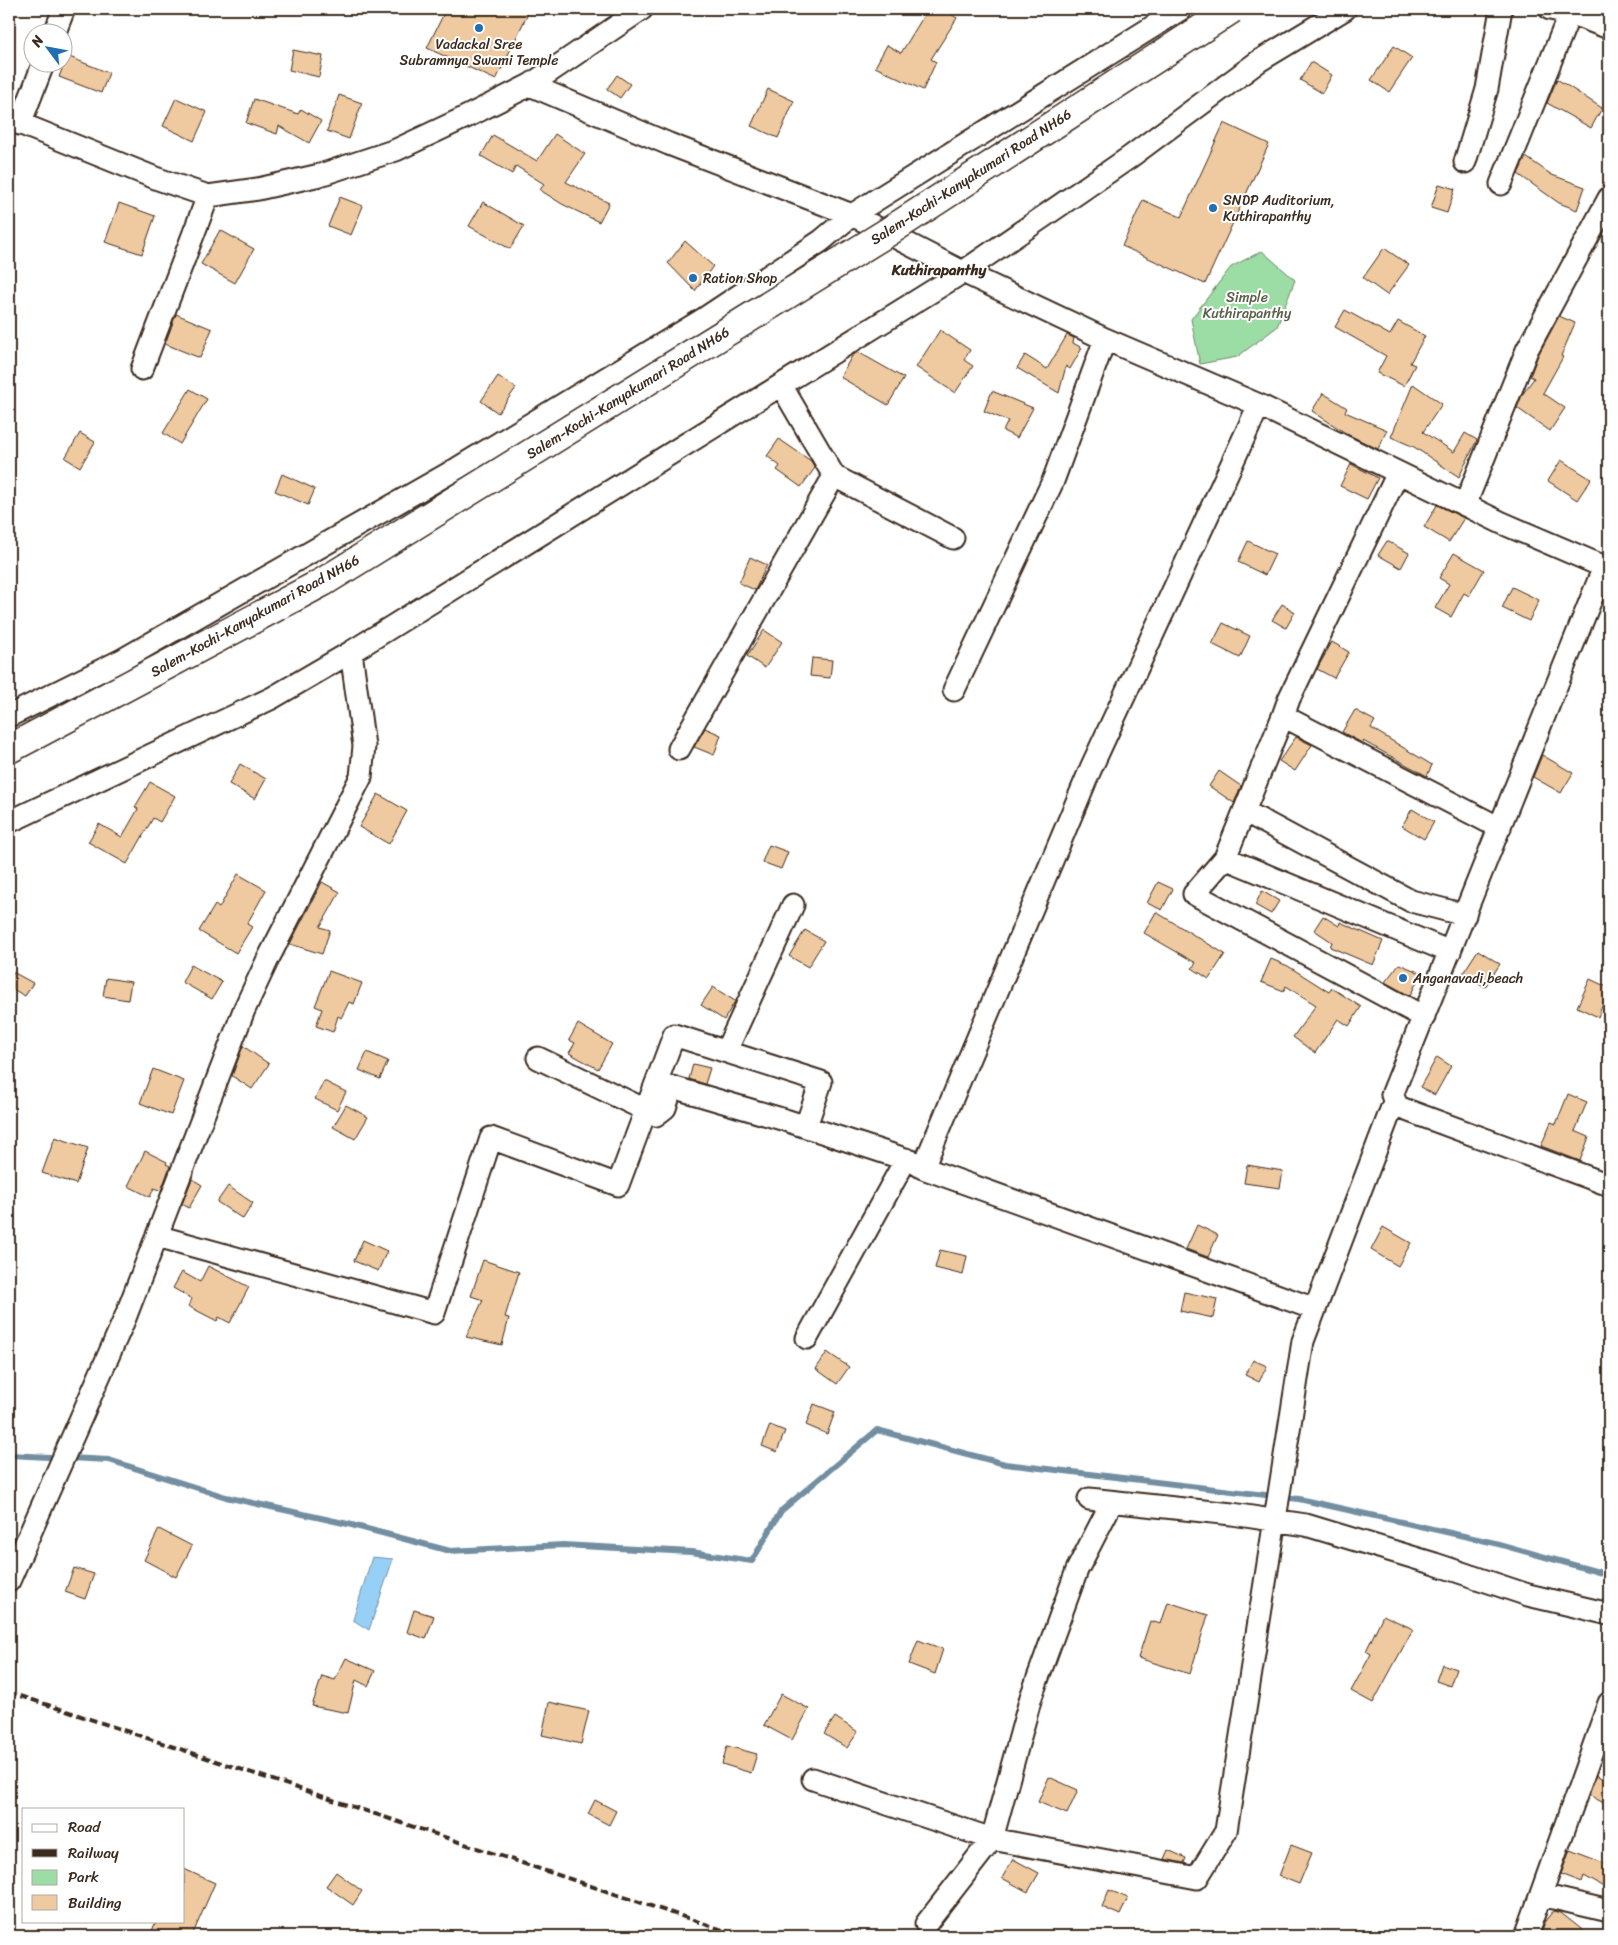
<svg xmlns="http://www.w3.org/2000/svg" width="1618" height="1945" viewBox="0 0 1618 1945" font-family="Sriracha,sans-serif">
<style>
.green{fill:#9cdda6;stroke:#6c8462}
.water{fill:#97d0f7;stroke:#728ea0}
.lines{fill:none;stroke-linecap:round;stroke-linejoin:round}
.stream{stroke:#728ea0;stroke-width:6}
.building{fill:#efc99f;stroke:#3b2a1e}
.minor-casing{stroke:#3b2a1e;stroke-width:25}
.minor{stroke:#fff;stroke-width:21}
.rail{stroke:#3b2a1e;stroke-width:4;stroke-dasharray:8 4;stroke-linecap:butt}
.highway-bridge-casing{stroke:#3b2a1e;stroke-width:31;stroke-linecap:butt}
.highway-bridge{stroke:#fff;stroke-width:28}
.poi-dot{fill:#1f6fb2;stroke:#fff;stroke-width:2}
.labels{text-anchor:middle;dominant-baseline:central;stroke-width:4;stroke-linejoin:round;paint-order:stroke}
.poi-label{font-size:14px;fill:#3b2a1e;stroke:#fff;text-anchor:start}
.street-label{font-size:14px;fill:#3b2a1e;stroke:#fff}
.park-label{font-size:14px;fill:#586047;stroke:#fff}
.neighbourhood-label{font-size:15px;font-weight:bold;fill:#3b2a1e;stroke:#fff}
</style>
<rect width="100%" height="100%" fill="#fff"/>
<filter id="ink" filterUnits="userSpaceOnUse"><feTurbulence type="fractalNoise" baseFrequency=".02" numOctaves="2"/><feDisplacementMap in="SourceGraphic" scale="10" xChannelSelector="R" yChannelSelector="G"/><feConvolveMatrix kernelMatrix="1 2 1 2 8 2 1 2 1" color-interpolation-filters="sRGB"/></filter>
<g filter="url(#ink)">
<path class="green" d="M 1262,251 L 1295,280 L 1277,327 L 1237,357 L 1200,364 L 1191,319 L 1231,267 Z"/>
<path class="water" d="M 372,1557 L 393,1559 L 369,1630 L 353,1620 Z"/>
<g class="lines">
<path class="stream" d="M 9,1455 L 109,1460 L 226,1497 L 348,1524 L 450,1551 L 563,1545 L 691,1552 L 752,1561 L 781,1511 L 877,1430 L 1005,1464 L 1299,1499 L 1495,1543 L 1609,1575"/>
</g>
<path class="building" d="M 446,9 L 530,9 L 496,80 L 427,48 Z
M 928,9 L 943,9 L 957,18 L 931,59 L 936,62 L 923,90 L 875,67 L 887,45 L 901,53 Z
M 1394,46 L 1412,58 L 1389,92 L 1371,80 Z
M 293,50 L 323,56 L 319,77 L 289,70 Z
M 67,56 L 109,73 L 101,93 L 59,77 Z
M 1311,62 L 1332,75 L 1322,93 L 1300,80 Z
M 617,75 L 630,84 L 620,98 L 607,89 Z
M 1557,79 L 1602,108 L 1591,128 L 1547,103 Z
M 768,89 L 794,101 L 778,138 L 751,126 Z
M 339,95 L 362,103 L 349,139 L 327,131 Z
M 176,98 L 207,112 L 194,141 L 163,126 Z
M 254,99 L 298,114 L 301,109 L 321,121 L 309,143 L 279,126 L 277,134 L 246,123 Z
M 1224,123 L 1269,144 L 1205,284 L 1122,246 L 1143,200 L 1181,217 Z
M 555,134 L 585,154 L 566,182 L 609,203 L 599,222 L 562,204 L 540,190 L 544,184 L 516,166 L 512,174 L 481,156 L 493,135 L 537,161 Z
M 1526,157 L 1552,175 L 1585,187 L 1577,210 L 1559,203 L 1518,174 Z
M 1439,184 L 1455,189 L 1447,213 L 1431,208 Z
M 340,197 L 363,206 L 351,235 L 328,226 Z
M 483,202 L 524,226 L 510,249 L 469,226 Z
M 119,203 L 155,216 L 142,254 L 105,242 Z
M 220,230 L 254,249 L 235,283 L 201,264 Z
M 685,241 L 713,266 L 695,291 L 668,263 Z
M 1384,248 L 1409,265 L 1387,295 L 1363,278 Z
M 1345,310 L 1390,335 L 1398,321 L 1425,336 L 1410,363 L 1415,365 L 1404,386 L 1377,373 L 1386,356 L 1335,327 Z
M 176,314 L 212,329 L 200,358 L 165,344 Z
M 1559,316 L 1575,323 L 1561,356 L 1563,357 L 1543,393 L 1565,408 L 1550,431 L 1517,408 L 1522,395 L 1534,378 L 1530,376 L 1538,355 Z
M 940,330 L 970,350 L 964,360 L 973,366 L 955,393 L 916,367 Z
M 1067,335 L 1074,338 L 1073,343 L 1082,348 L 1070,369 L 1066,366 L 1059,393 L 1017,368 L 1025,355 L 1047,369 Z
M 858,352 L 904,378 L 888,405 L 840,377 L 852,356 Z
M 498,376 L 516,388 L 498,413 L 481,401 Z
M 1413,384 L 1442,404 L 1423,432 L 1454,452 L 1465,433 L 1477,440 L 1459,477 L 1414,447 L 1391,437 Z
M 190,389 L 207,399 L 180,444 L 163,433 Z
M 992,391 L 1033,408 L 1017,438 L 1003,431 L 1008,421 L 984,411 Z
M 1323,393 L 1347,408 L 1345,412 L 1387,430 L 1378,449 L 1347,434 L 1312,411 Z
M 80,433 L 95,442 L 80,467 L 65,458 Z
M 779,439 L 811,461 L 815,468 L 801,487 L 777,470 L 780,466 L 767,456 Z
M 1561,460 L 1591,479 L 1577,500 L 1548,481 Z
M 1351,464 L 1378,478 L 1367,499 L 1340,486 Z
M 282,474 L 315,489 L 308,505 L 275,491 Z
M 1437,505 L 1464,518 L 1449,542 L 1424,527 Z
M 1248,541 L 1275,554 L 1265,575 L 1238,562 Z
M 1387,541 L 1409,553 L 1401,568 L 1378,555 Z
M 1454,553 L 1484,570 L 1469,596 L 1464,593 L 1451,617 L 1435,608 L 1449,584 L 1439,578 Z
M 750,557 L 767,565 L 755,590 L 739,583 Z
M 1512,587 L 1539,600 L 1529,621 L 1502,608 Z
M 1282,604 L 1295,612 L 1286,628 L 1272,620 Z
M 1223,623 L 1250,636 L 1240,658 L 1212,644 Z
M 764,630 L 782,642 L 765,668 L 747,656 Z
M 1332,642 L 1349,652 L 1334,678 L 1317,669 Z
M 812,658 L 832,660 L 830,678 L 810,676 Z
M 1355,710 L 1375,721 L 1371,728 L 1432,765 L 1427,776 L 1363,741 L 1362,743 L 1342,732 Z
M 705,728 L 721,735 L 714,755 L 694,747 Z
M 1296,737 L 1312,745 L 1295,771 L 1279,761 Z
M 1542,755 L 1573,773 L 1561,793 L 1533,777 Z
M 240,764 L 266,779 L 255,799 L 229,784 Z
M 1219,771 L 1241,786 L 1234,803 L 1209,786 Z
M 150,782 L 175,796 L 160,822 L 153,818 L 127,864 L 88,842 L 99,824 L 122,837 L 138,809 L 135,807 Z
M 378,794 L 407,811 L 389,844 L 359,827 Z
M 1412,809 L 1434,822 L 1424,839 L 1402,826 Z
M 769,845 L 788,852 L 781,869 L 762,862 Z
M 238,874 L 266,890 L 247,924 L 252,927 L 236,953 L 199,931 L 215,905 L 219,908 Z
M 322,882 L 340,892 L 320,927 L 330,930 L 322,954 L 290,944 Z
M 1158,882 L 1173,889 L 1162,910 L 1147,903 Z
M 1262,891 L 1279,901 L 1271,914 L 1255,905 Z
M 1156,912 L 1225,954 L 1209,979 L 1192,968 L 1196,963 L 1144,933 Z
M 1323,916 L 1339,926 L 1340,922 L 1383,941 L 1373,965 L 1330,947 L 1332,942 L 1314,930 Z
M 805,930 L 824,941 L 808,967 L 789,956 Z
M 1478,950 L 1500,964 L 1485,987 L 1463,973 Z
M 1271,959 L 1288,966 L 1329,992 L 1332,988 L 1361,1007 L 1349,1026 L 1338,1019 L 1315,1053 L 1293,1037 L 1316,1005 L 1286,986 L 1284,991 L 1261,982 Z
M 1399,964 L 1421,973 L 1410,996 L 1385,982 Z
M 191,965 L 222,982 L 212,999 L 182,982 Z
M 9,970 L 33,983 L 25,996 L 9,987 Z
M 329,971 L 362,983 L 354,1004 L 349,1002 L 341,1018 L 338,1016 L 333,1032 L 316,1026 L 322,1009 L 315,1006 Z
M 106,978 L 131,982 L 128,1000 L 103,996 Z
M 1590,979 L 1609,988 L 1598,1017 L 1577,1007 Z
M 713,987 L 735,1001 L 724,1020 L 701,1005 Z
M 578,1024 L 612,1044 L 598,1069 L 569,1053 L 575,1043 L 569,1040 Z
M 243,1046 L 269,1064 L 252,1089 L 232,1076 Z
M 367,1052 L 388,1061 L 380,1079 L 359,1070 Z
M 1437,1057 L 1451,1066 L 1435,1095 L 1420,1087 Z
M 693,1064 L 710,1068 L 705,1084 L 689,1079 Z
M 153,1069 L 184,1081 L 171,1115 L 140,1103 Z
M 324,1081 L 346,1092 L 337,1110 L 315,1099 Z
M 1568,1094 L 1587,1102 L 1575,1131 L 1589,1137 L 1580,1161 L 1541,1146 L 1551,1122 L 1556,1124 Z
M 346,1105 L 368,1117 L 355,1139 L 333,1127 Z
M 55,1137 L 88,1148 L 76,1184 L 42,1173 Z
M 145,1151 L 167,1162 L 166,1164 L 170,1166 L 161,1191 L 154,1188 L 150,1197 L 128,1186 Z
M 1247,1165 L 1283,1171 L 1280,1188 L 1244,1183 Z
M 192,1179 L 202,1185 L 189,1208 L 182,1204 Z
M 228,1186 L 253,1203 L 243,1219 L 217,1202 Z
M 1197,1225 L 1218,1235 L 1208,1257 L 1186,1249 Z
M 1383,1227 L 1411,1243 L 1398,1266 L 1371,1250 Z
M 363,1240 L 387,1251 L 378,1271 L 354,1261 Z
M 940,1250 L 967,1256 L 963,1275 L 935,1268 Z
M 483,1260 L 519,1272 L 505,1317 L 509,1318 L 502,1345 L 466,1337 L 483,1300 L 471,1296 Z
M 208,1266 L 249,1287 L 230,1323 L 219,1317 L 217,1321 L 188,1306 L 192,1299 L 173,1288 L 182,1272 L 200,1282 Z
M 1184,1292 L 1217,1299 L 1213,1318 L 1180,1311 Z
M 827,1352 L 849,1367 L 837,1384 L 816,1369 Z
M 1253,1360 L 1267,1366 L 1259,1382 L 1245,1375 Z
M 814,1404 L 835,1412 L 827,1434 L 806,1425 Z
M 770,1425 L 785,1431 L 777,1452 L 762,1446 Z
M 159,1529 L 192,1546 L 176,1577 L 144,1560 Z
M 74,1568 L 94,1574 L 85,1599 L 65,1592 Z
M 1168,1602 L 1208,1615 L 1190,1674 L 1138,1658 L 1150,1621 L 1161,1624 Z
M 414,1610 L 434,1616 L 426,1639 L 407,1632 Z
M 1383,1615 L 1413,1629 L 1373,1703 L 1351,1691 L 1371,1654 L 1366,1651 Z
M 918,1640 L 943,1649 L 935,1674 L 909,1664 Z
M 346,1658 L 375,1671 L 368,1686 L 356,1680 L 348,1713 L 312,1706 L 322,1676 L 335,1680 Z
M 1442,1664 L 1456,1669 L 1450,1686 L 1436,1681 Z
M 781,1694 L 809,1709 L 792,1740 L 764,1725 Z
M 549,1702 L 589,1711 L 581,1744 L 542,1735 Z
M 835,1717 L 858,1732 L 847,1748 L 824,1734 Z
M 727,1746 L 757,1754 L 751,1773 L 722,1764 Z
M 1596,1775 L 1609,1782 L 1609,1806 L 1589,1795 Z
M 1049,1777 L 1078,1790 L 1067,1814 L 1038,1802 Z
M 595,1800 L 616,1811 L 609,1825 L 588,1814 Z
M 1291,1845 L 1312,1853 L 1299,1884 L 1279,1876 Z
M 1168,1850 L 1186,1858 L 1184,1863 L 1164,1859 Z
M 1570,1850 L 1609,1865 L 1609,1890 L 1584,1876 L 1582,1882 L 1561,1874 Z
M 1013,1859 L 1039,1873 L 1028,1892 L 1002,1878 Z
M 184,1869 L 215,1883 L 192,1936 L 150,1936 L 156,1921 L 184,1921 Z
M 336,1872 L 362,1891 L 353,1905 L 326,1886 Z
M 1109,1890 L 1128,1898 L 1120,1915 L 1102,1907 Z
M 1553,1911 L 1561,1913 L 1590,1936 L 1547,1936 L 1541,1931 L 1545,1921 Z"/>
<g class="lines">
<defs>
<path id="minor" d="M 1550,9 L 1570,13 L 1609,28
M 55,32 L 64,9
M 530,85 L 669,144 L 852,215 L 963,272 L 1105,339 L 1259,405 L 1502,523 L 1609,569
M 9,119 L 158,179 L 208,196 L 258,189 L 320,175 L 396,150 L 464,118 L 530,85 L 642,9
M 20,124 L 44,62
M 1465,162 L 1487,89 L 1501,9
M 1501,184 L 1570,13
M 142,369 L 208,196
M 781,385 L 834,476
M 1465,505 L 1527,350 L 1609,198
M 1604,567 L 1392,1095 L 1398,1107 L 1609,1185
M 954,690 L 1053,481 L 1105,339
M 9,716 L 120,661 L 458,468 L 702,320 L 821,241 L 852,215 L 1181,9
M 1283,716 L 1289,699 L 1398,473
M 679,749 L 834,476 L 953,538
M 1244,811 L 1411,901 L 1465,915
M 9,822 L 272,698 L 351,652 L 963,272 L 1130,157 L 1259,61 L 1345,9
M 1225,858 L 1450,952
M 1424,1017 L 1194,894 L 1225,858 L 1283,716 L 1500,828
M 726,1051 L 793,905
M 538,1058 L 656,1115 L 665,1108 L 672,1087 L 785,1120 L 914,1162 L 923,1168 L 1091,768 L 1259,405
M 923,1168 L 1315,1309
M 157,1236 L 434,1313 L 491,1138 L 618,1185 L 674,1035 L 821,1082 L 806,1126
M 807,1338 L 906,1159
M 1089,1499 L 1232,1514 L 1306,1525 L 1435,1564 L 1528,1595 L 1609,1614
M 9,1581 L 125,1318 L 244,1010 L 267,961 L 361,777 L 364,746 L 351,652
M 813,1779 L 992,1839 L 1197,1878 L 1226,1831 L 1303,1341 L 1394,1102
M 1541,1895 L 1609,1911
M 926,1924 L 992,1839 L 1031,1697 L 1077,1570 L 1112,1502
M 1526,1936 L 1609,1703"/>
</defs>
<use href="#minor" class="minor-casing"/>
<use href="#minor" class="minor"/>
<path class="rail" d="M 9,1692 L 741,1936"/>
<defs>
<path id="highway-bridge" d="M 9,749 L 323,582 L 888,232 L 1232,9"/>
</defs>
<use href="#highway-bridge" class="highway-bridge-casing"/>
<use href="#highway-bridge" class="highway-bridge"/>
</g>
</g>
<g class="poi-dot">
<circle cx="479" cy="28" r="5"/>
<circle cx="1213" cy="208" r="5"/>
<circle cx="693" cy="278" r="5"/>
<circle cx="1403" cy="978" r="5"/>
</g>
<g class="labels">
<g class="poi-label">
<text x="479" y="44" text-anchor="middle">Vadackal Sree<tspan x="479" dy="16">Subramnya Swami Temple</tspan></text>
<text x="1223" y="200">SNDP Auditorium,<tspan x="1223" dy="16">Kuthirapanthy</tspan></text>
<text x="703" y="278">Ration Shop</text>
<text x="1413" y="978">Anganavadi,beach</text>
</g>
<g class="street-label">
<text transform="translate(971 177) rotate(-33)">Salem-Kochi-Kanyakumari Road NH66</text>
<text transform="translate(628 393) rotate(-32)">Salem-Kochi-Kanyakumari Road NH66</text>
<text transform="translate(255 616) rotate(-29)">Salem-Kochi-Kanyakumari Road NH66</text>
</g>
<g class="park-label">
<text x="1247" y="297">Simple<tspan x="1247" dy="16">Kuthirapanthy</tspan></text>
</g>
<g class="neighbourhood-label">
<text x="939" y="270">Kuthirapanthy</text>
</g>
</g>
<rect width="1618" height="1945" fill="none" stroke="#fff" stroke-width="30"/>
<rect x="15" y="15" width="1588" height="1915" fill="none" stroke="#3b2a1e" stroke-width="2" filter="url(#ink)"/>
<rect x="22" y="1808" width="162" height="115" fill="#ffffff" stroke="#b1aaa5"/>
<rect x="32" y="1824" width="25" height="8" fill="#ffffff" stroke="#b1aaa5"/>
<text x="68" y="1832" font-size="15" fill="#3b2a1e">Road</text>
<rect x="32" y="1849" width="25" height="8" fill="#3b2a1e" stroke="#b1aaa5"/>
<text x="68" y="1858" font-size="15" fill="#3b2a1e">Railway</text>
<rect x="32" y="1870" width="25" height="15" fill="#9cdda6" stroke="#b1aaa5"/>
<text x="68" y="1882" font-size="15" fill="#3b2a1e">Park</text>
<rect x="32" y="1895" width="25" height="15" fill="#efc99f" stroke="#b1aaa5"/>
<text x="68" y="1908" font-size="15" fill="#3b2a1e">Building</text>
<g transform="translate(48 48) rotate(302)"><circle r="24" fill="#ffffff" stroke="#b1aaa5"/>
<path d="M0-4L9 19L0 12L-9 19Z" fill="#1f6fb2"/>
<text y="-8" font-size="14" font-weight="bold" text-anchor="middle" fill="#3b2a1e">N</text>
</g>
</svg>
